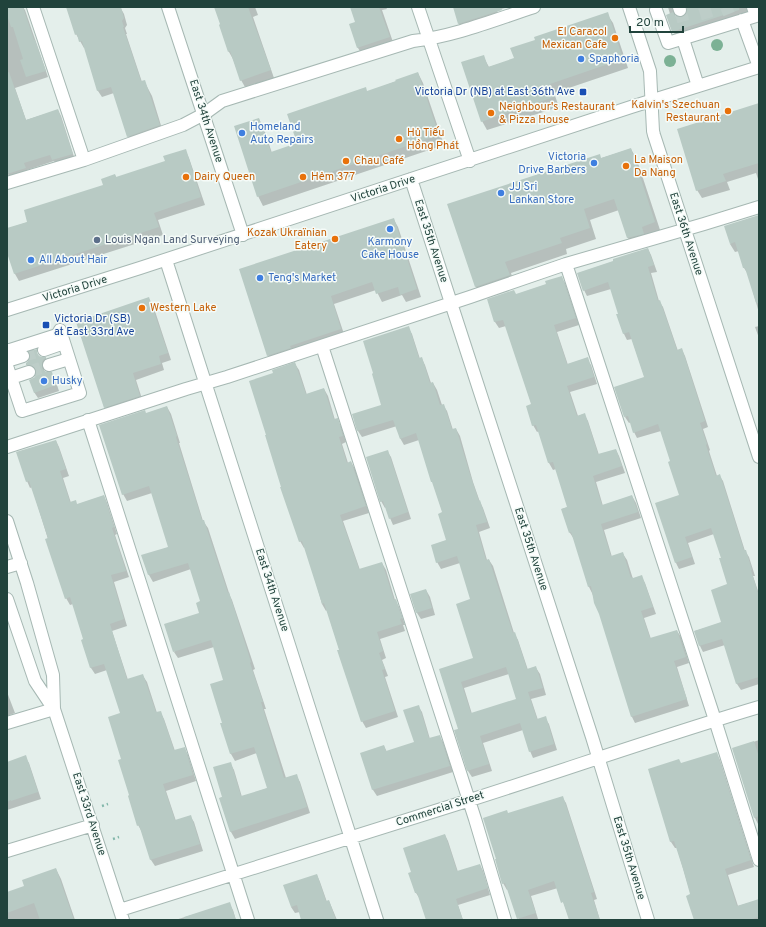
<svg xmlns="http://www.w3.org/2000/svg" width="766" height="927" viewBox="0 0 766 927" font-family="Overpass,sans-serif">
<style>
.shadow{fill:#0003;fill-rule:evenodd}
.building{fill:#b8cac4;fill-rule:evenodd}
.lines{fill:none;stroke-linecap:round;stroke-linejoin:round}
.minor-tunnel{stroke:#bdcdc8;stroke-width:12;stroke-dasharray:12 6;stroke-linecap:butt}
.minor-casing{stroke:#a6b8b3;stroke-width:14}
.path{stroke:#81b6a9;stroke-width:2.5;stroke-dasharray:2 3;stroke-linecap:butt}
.minor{stroke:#fff;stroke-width:12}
.tree{fill:#7cb195}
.food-dot{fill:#e8710a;stroke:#f5fbf8;stroke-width:1.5}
.shop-dot{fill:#3f7fe0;stroke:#f5fbf8;stroke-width:1.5}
.transit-dot{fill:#1a4fb4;stroke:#f5fbf8;stroke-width:1.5}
.service-dot{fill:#5c6f8a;stroke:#f5fbf8;stroke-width:1.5}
.labels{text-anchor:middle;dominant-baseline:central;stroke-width:3;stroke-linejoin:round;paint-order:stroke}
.food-label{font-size:11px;fill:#c56008;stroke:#f5fbf8;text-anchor:start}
.shop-label{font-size:11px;fill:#366cbe;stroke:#f5fbf8;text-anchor:start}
.transit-label{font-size:11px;fill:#164399;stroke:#f5fbf8;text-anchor:end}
.street-label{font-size:11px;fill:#21433c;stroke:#f5fbf8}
.service-label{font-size:11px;fill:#4e5e75;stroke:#f5fbf8;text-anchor:start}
</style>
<rect width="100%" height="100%" fill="#e4efeb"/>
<path class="shadow" d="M 13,7 L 23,7 L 25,10 L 48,77 L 15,88 L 26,120 L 58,110 L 61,116 L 75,160 L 57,166 L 54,161 L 27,170 L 29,174 L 11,180 L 7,172 L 7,9 Z
M 67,7 L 120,7 L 124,14 L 127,25 L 125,28 L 127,34 L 126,34 L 142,82 L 144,81 L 152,96 L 163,132 L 131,143 L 128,136 L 114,93 L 102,97 L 98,91 L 85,47 L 84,48 L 76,34 Z
M 215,7 L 255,7 L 258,15 L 253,17 L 274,78 L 245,87 L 241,80 L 233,59 L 229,52 L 220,25 L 221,25 Z
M 351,7 L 386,7 L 387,9 L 382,10 L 394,45 L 363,56 L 358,48 L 350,25 L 357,22 Z
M 454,7 L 505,7 L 505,8 L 497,10 L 499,18 L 463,30 L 459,24 Z
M 668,7 L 681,7 L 675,13 L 675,17 L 679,18 L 686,16 L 688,8 L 686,7 L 752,7 L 749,13 L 677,38 L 673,31 L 670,14 Z
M 607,14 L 613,23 L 628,68 L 554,93 L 559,107 L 487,130 L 482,121 L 483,56 L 489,67 L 515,59 L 536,40 Z
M 418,73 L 423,83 L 444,145 L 263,206 L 258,196 L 259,119 L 264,129 L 272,153 L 299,144 L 368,92 Z
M 759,104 L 759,182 L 756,173 L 727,182 L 730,190 L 702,198 L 697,190 Z
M 631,149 L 637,160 L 661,233 L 635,249 L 628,238 L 619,210 L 590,220 L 596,239 L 566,249 L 567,254 L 511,273 L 515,286 L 482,298 L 476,287 L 448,205 Z
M 185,150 L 189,158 L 205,205 L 158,220 L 163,235 L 19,281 L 15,274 L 7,250 L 7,229 L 28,222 L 104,186 L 115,175 L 117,178 L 166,162 Z
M 759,216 L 759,313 L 748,274 L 744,268 L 739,251 L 735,252 L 730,244 Z
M 394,220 L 398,227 L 421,297 L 406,302 L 402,295 L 382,302 L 376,290 L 334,304 L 345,337 L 273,363 L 268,355 Z
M 648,249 L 651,255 L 657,272 L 651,273 L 659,301 L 663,307 L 678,351 L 682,350 L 685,356 L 708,427 L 703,429 L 710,450 L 709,451 L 717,476 L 719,475 L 723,481 L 745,551 L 749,557 L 755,576 L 753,576 L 759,594 L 759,684 L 741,690 L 737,684 L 725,645 L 703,652 L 700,646 L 695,631 L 723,623 L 728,585 L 722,558 L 714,534 L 688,543 L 695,564 L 679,569 L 676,563 L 680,496 L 671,462 L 661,431 L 637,438 L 634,432 L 631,422 L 629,423 L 625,417 L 645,378 L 632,339 L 627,340 L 624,334 L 617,315 L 619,314 L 611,289 L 587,296 L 584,290 Z
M 561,277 L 565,283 L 579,325 L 557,332 L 568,365 L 587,359 L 591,365 L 597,384 L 570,392 L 578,416 L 584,414 L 588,421 L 599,455 L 616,450 L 619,456 L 625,473 L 596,482 L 603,506 L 632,496 L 636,503 L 641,518 L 604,530 L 612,557 L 623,554 L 627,560 L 633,579 L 641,576 L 645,583 L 656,614 L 644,618 L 651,639 L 677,631 L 681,637 L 689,663 L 677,667 L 689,706 L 635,723 L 632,717 L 600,613 L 592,593 L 589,587 L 574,539 L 570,533 L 562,509 L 568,507 L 556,469 L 553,470 L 549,463 L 539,431 L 537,432 L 533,425 L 532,405 L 506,326 L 499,328 L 495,322 L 488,300 L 516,295 L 547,285 Z
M 149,299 L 153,305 L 171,360 L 162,363 L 164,370 L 136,380 L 143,402 L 108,414 L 105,407 Z
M 759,326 L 759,338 L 755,327 Z
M 408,327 L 412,334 L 420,359 L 422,359 L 425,365 L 431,383 L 433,383 L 437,390 L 442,405 L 443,405 L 447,411 L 453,430 L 456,429 L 460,436 L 473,482 L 480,502 L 483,508 L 490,528 L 479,532 L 487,560 L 489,560 L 493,566 L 514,633 L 518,640 L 528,670 L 536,668 L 540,674 L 546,695 L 531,699 L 538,720 L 545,718 L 549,724 L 557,750 L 533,758 L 530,751 L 523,730 L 483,743 L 492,771 L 472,777 L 468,771 L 455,731 L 459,729 L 440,670 L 474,659 L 472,599 L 460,563 L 441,569 L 437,562 L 447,541 L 443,513 L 419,440 L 404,445 L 400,438 L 397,426 L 362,437 L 358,431 L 353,415 L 383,405 ZM 509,674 L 517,700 L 472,714 L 464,688 Z
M 36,351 L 39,357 L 46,358 L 49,364 L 46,366 L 44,369 L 45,372 L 51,373 L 55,379 L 59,391 L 38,398 L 34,392 L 36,377 L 37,371 L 34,370 L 30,370 L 27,365 Z
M 295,364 L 299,370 L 307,395 L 324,389 L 328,396 L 335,420 L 337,420 L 341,426 L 346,442 L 342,444 L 348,463 L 351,462 L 355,469 L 369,513 L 343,521 L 360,570 L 382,563 L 386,570 L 395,600 L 399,607 L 405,625 L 403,625 L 405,631 L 380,639 L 386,658 L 382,660 L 388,676 L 385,677 L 398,717 L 366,728 L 362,721 L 327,610 L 326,611 L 322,604 L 306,547 L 304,548 L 300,541 L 274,374 Z
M 167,407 L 171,414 L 180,443 L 179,443 L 203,521 L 208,528 L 230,596 L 232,600 L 255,669 L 253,670 L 266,709 L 264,709 L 286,778 L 296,775 L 300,782 L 310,813 L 235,839 L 231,832 L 220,798 L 223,797 L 230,763 L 234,770 L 242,797 L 268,788 L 257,753 L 235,761 L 231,754 L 222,724 L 223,723 L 225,680 L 214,647 L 178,658 L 174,652 L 201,614 L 202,602 L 191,569 L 153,582 L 149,575 L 142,556 L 170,547 L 152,493 L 127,501 L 123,494 L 146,414 Z
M 56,441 L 59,447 L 69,476 L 63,478 L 71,503 L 77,505 L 104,496 L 107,503 L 117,534 L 115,535 L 129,577 L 114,582 L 127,626 L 112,631 L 128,680 L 143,676 L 147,682 L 157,713 L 160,712 L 164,719 L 175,751 L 184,748 L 188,755 L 196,781 L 166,791 L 176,821 L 190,816 L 194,822 L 203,851 L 155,866 L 151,860 L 142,832 L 138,825 L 131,796 L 122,759 L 121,714 L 107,670 L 95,674 L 91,668 L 84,640 L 73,604 L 70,605 L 66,598 L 32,487 L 30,488 L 27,481 Z
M 387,451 L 391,457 L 411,519 L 393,525 L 390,518 L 386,507 L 385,508 L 381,501 Z
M 426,590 L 430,597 L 435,615 L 421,619 L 417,613 L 412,595 Z
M 7,692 L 15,713 L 7,716 Z
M 418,706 L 422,712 L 430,739 L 439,736 L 443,742 L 453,772 L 377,796 L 373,790 L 361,754 L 384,746 L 387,752 L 415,743 Z
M 759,740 L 759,824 L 758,824 L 755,818 L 733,749 Z
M 717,754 L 720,760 L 754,867 L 728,875 L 738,906 L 759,900 L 759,920 L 695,920 L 691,895 L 677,848 L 675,848 L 671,842 L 649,770 L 682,764 Z
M 25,757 L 29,763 L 41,799 L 7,810 L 7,763 Z
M 562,797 L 566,803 L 597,899 L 594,900 L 600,920 L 570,920 L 558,888 L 531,896 L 538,919 L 519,920 L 509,889 L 507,890 L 503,883 L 508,814 Z
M 445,835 L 448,841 L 458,872 L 480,865 L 483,871 L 490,895 L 458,905 L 463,920 L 427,920 L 420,899 L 416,893 Z
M 56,869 L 61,879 L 75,920 L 7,920 L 7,893 L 26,887 Z
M 317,875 L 320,882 L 327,902 L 329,901 L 332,908 L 337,920 L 302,920 L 300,912 L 295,913 L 291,907 Z
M 229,904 L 233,910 L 236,920 L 175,920 Z"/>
<path class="building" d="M 7,7 L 23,7 L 34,40 L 35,40 L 46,71 L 26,77 L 20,60 L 23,59 L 13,27 L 11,27 L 7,15 Z
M 66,7 L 121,7 L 124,18 L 122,21 L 124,27 L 123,27 L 141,81 L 145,80 L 160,125 L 127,137 L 111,87 L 97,91 L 82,41 L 79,42 L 77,34 L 75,35 Z
M 214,7 L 248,7 L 271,70 L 240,81 L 230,51 L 228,52 L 219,25 L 220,24 Z
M 350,7 L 379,7 L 390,37 L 357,48 L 349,24 L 355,22 Z
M 453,7 L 501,7 L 502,10 L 458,24 Z
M 690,7 L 739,7 L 739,10 L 672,32 L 666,15 L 673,12 L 675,16 L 679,17 L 682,17 L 686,15 L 687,11 L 687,8 Z
M 608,12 L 623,59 L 550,84 L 554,97 L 481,122 L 461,62 L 484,55 L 488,67 L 514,58 L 510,48 L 535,40 L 534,37 Z
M 9,72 L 26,120 L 58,109 L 73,154 L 52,160 L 50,155 L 24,163 L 26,168 L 7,174 L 7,73 Z
M 418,72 L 439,135 L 257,197 L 234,126 L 259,118 L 271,152 L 297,143 L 287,114 L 366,87 L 367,91 L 396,81 L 395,80 Z
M 759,103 L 759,163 L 723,174 L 726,181 L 696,191 L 677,129 Z
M 631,148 L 655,222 L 642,227 L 644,234 L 627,238 L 614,199 L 584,209 L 590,228 L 560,238 L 562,243 L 505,262 L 510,275 L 475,287 L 447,204 L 600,154 L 601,158 Z
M 186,149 L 201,197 L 154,213 L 159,227 L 14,274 L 7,253 L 7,228 L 27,222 L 24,210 L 103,185 L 101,179 L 115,174 L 116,177 L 165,161 L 163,156 Z
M 759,215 L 759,303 L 756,303 L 745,268 L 743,268 L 735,242 L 730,244 L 724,226 Z
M 394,218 L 417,289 L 400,295 L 398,287 L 376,294 L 372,282 L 331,296 L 341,329 L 290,346 L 291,348 L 267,356 L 239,269 Z
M 648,248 L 654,265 L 648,267 L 658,301 L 660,300 L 677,350 L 682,348 L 705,421 L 700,423 L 707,444 L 706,445 L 716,476 L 720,474 L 744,550 L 746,550 L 752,570 L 751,570 L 759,596 L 759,677 L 736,684 L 722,639 L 699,646 L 694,631 L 721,622 L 711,590 L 727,584 L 719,558 L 721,558 L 711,528 L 685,537 L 692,557 L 675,563 L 655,503 L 679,495 L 668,462 L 670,461 L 658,424 L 633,433 L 628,416 L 624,417 L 614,387 L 644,377 L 629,332 L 623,334 L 616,314 L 618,314 L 608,282 L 583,291 L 577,273 L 613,261 L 613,259 Z
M 562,276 L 576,318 L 554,325 L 567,364 L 588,357 L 594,377 L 567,386 L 577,416 L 585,413 L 598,454 L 616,449 L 622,466 L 593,476 L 602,505 L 632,495 L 638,512 L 601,524 L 611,556 L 623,552 L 631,578 L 632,577 L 633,578 L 642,575 L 653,607 L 641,611 L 650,638 L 677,630 L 686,657 L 674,661 L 687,699 L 631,717 L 599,614 L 594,603 L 591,586 L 588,587 L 571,532 L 569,533 L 561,509 L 567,507 L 553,462 L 548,463 L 536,425 L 532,426 L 526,406 L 531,404 L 503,320 L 494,322 L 487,299 L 514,290 L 516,294 L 546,284 L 545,281 Z
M 149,297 L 168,353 L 159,356 L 161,364 L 133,373 L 140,396 L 104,408 L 76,322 Z
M 409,326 L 419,358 L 422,357 L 430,383 L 433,382 L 440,405 L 444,404 L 452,429 L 456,428 L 470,474 L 479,501 L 480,500 L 487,522 L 476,525 L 486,560 L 489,559 L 513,633 L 515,632 L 527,669 L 536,666 L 543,688 L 528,692 L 537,719 L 546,716 L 554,744 L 529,752 L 520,723 L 480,736 L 489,764 L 467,771 L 454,730 L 458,729 L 439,669 L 473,658 L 456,604 L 470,599 L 457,556 L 436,563 L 431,545 L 446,540 L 438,514 L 442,512 L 432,482 L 431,482 L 416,433 L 400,439 L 393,420 L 357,431 L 352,414 L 381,405 L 372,374 L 373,373 L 363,341 ZM 506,667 L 516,699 L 471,713 L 461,682 Z
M 37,349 L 37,353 L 39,356 L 42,357 L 46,357 L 46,358 L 43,360 L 42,363 L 42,368 L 44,371 L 47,372 L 52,372 L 56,385 L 34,393 L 29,380 L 35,377 L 36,373 L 36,370 L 34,366 L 30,365 L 26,365 L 26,363 L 28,361 L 30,358 L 30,354 L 29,352 Z
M 295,362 L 306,394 L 324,388 L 334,419 L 338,418 L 343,436 L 339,437 L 347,463 L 351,461 L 366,506 L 340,515 L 359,569 L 382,562 L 394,600 L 396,599 L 402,618 L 400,619 L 402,624 L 377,632 L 383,651 L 379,653 L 385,669 L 382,670 L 395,711 L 361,722 L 337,650 L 339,650 L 324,603 L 322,604 L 302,541 L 299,542 L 280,487 L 281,487 L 265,435 L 266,435 L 249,381 L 273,373 L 272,370 Z
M 167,406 L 177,436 L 176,437 L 202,520 L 204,520 L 228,593 L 229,592 L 251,662 L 250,663 L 263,702 L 261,702 L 284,778 L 297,774 L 307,807 L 230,832 L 219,798 L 222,797 L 213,767 L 231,762 L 241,796 L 267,788 L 254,747 L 230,754 L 220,723 L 222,723 L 210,684 L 223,680 L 211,640 L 173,652 L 164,624 L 199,613 L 196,603 L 200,601 L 188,563 L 148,575 L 141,555 L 168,547 L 149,486 L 122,495 L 99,425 L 145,410 L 146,413 Z
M 56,440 L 66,469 L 60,471 L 70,502 L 76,500 L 77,504 L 104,495 L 114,527 L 112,528 L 126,571 L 111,575 L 124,619 L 110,624 L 127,679 L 143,674 L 156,712 L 161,711 L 174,750 L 185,747 L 193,775 L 163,784 L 175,820 L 191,815 L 200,844 L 150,860 L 139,825 L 137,826 L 128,796 L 129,795 L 118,760 L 121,759 L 108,717 L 120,713 L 104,664 L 90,668 L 81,640 L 83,639 L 70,597 L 65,599 L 45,539 L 48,538 L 29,481 L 26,482 L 16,452 Z
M 388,450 L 408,512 L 389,519 L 383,501 L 380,502 L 366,457 Z
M 426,589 L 432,608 L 416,613 L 410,594 Z
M 419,705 L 429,738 L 440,735 L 450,766 L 372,790 L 360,753 L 384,745 L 386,751 L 414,742 L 403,710 Z
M 754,741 L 759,757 L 759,816 L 754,818 L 732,748 Z
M 717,752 L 751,860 L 725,869 L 737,906 L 759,899 L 759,917 L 749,920 L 694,920 L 686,896 L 690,894 L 683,869 L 674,841 L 670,842 L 648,769 L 679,759 L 681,763 Z
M 26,755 L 38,792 L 11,801 L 11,800 L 7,802 L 7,762 Z
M 563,796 L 594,892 L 591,893 L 600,920 L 569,920 L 563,902 L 561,903 L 554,881 L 528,890 L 536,913 L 517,919 L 505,883 L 502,884 L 495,859 L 496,859 L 483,818 L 507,810 L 508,813 Z
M 445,834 L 457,871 L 480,864 L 488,888 L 456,899 L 463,920 L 426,920 L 417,893 L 415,893 L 408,873 L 411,872 L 403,848 Z
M 56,868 L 74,920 L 40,920 L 34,903 L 7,913 L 7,892 L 24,886 L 22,880 Z
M 317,874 L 326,901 L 329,900 L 336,920 L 301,920 L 297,905 L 291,907 L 283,885 Z
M 230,902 L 236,920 L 184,920 L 184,917 Z"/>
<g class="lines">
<path class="minor-tunnel" d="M 704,7 L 708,20
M 726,7 L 729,14
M 680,10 L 685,27
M 23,356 L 44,350
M 29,372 L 49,365"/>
<defs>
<path id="minor" d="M 33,7 L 84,160
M 168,7 L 243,235
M 418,7 L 470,161
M 629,7 L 650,71 L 653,131 L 654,135 L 759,457
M 679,7 L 680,10
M 656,10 L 668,43 L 756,16 L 753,7
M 742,20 L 759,67
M 683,39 L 698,86
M 411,179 L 451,303 L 592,737 L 648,920
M 7,183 L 84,160 L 183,125 L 204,114 L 222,101 L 413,41 C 455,36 494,20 534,7
M 166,260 L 377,920
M 566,264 L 715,720 L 759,860
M 7,310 L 140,268 L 631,107 L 759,67
M 322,346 L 475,819 L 505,920
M 7,350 L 10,350 L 57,335 L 60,330
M 44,350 L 64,343
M 7,361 L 23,356
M 49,365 L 69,359
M 7,366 L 22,411 L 80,393 L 60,330
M 11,378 L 29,372
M 88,420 L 248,920
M 7,447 L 186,389 L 227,377 L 470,297 L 566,264 L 704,224 L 759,207
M 7,521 L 27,583 L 53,675 L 54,709 L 123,920
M 7,567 L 21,563
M 7,599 L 35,681 L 53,708
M 7,723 L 54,709
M 7,851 L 93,825
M 120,910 C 236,874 352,838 467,801 C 565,770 661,736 759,707"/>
</defs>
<use href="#minor" class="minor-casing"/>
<path class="path" d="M 102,806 L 108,804
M 113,839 L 119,837"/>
<use href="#minor" class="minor"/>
</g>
<g class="tree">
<circle cx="717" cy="45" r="6"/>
<circle cx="670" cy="61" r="6"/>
</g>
<g class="food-dot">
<circle cx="615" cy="38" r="4"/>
<circle cx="728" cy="111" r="4"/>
<circle cx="491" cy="113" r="4"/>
<circle cx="399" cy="139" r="4"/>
<circle cx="346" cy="161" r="4"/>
<circle cx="626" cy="166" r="4"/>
<circle cx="186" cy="177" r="4"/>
<circle cx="303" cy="177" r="4"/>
<circle cx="335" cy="239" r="4"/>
<circle cx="142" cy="308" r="4"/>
</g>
<g class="shop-dot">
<circle cx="581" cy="59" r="4"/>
<circle cx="242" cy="133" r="4"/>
<circle cx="594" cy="163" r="4"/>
<circle cx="501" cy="193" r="4"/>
<circle cx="390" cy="229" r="4"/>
<circle cx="31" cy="260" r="4"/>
<circle cx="260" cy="278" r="4"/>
<circle cx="44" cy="381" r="4"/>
</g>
<g class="transit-dot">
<rect x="579" y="88" width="8" height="8" rx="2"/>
<rect x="42" y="321" width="8" height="8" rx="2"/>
</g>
<circle class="service-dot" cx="97" cy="240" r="4"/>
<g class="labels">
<g class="food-label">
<text x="607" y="32" text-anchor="end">El Caracol<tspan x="607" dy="13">Mexican Cafe</tspan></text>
<text x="720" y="105" text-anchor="end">Kalvin's Szechuan<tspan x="720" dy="13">Restaurant</tspan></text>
<text x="499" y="107">Neighbour's Restaurant<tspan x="499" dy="13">&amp; Pizza House</tspan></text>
<text x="407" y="133">Hủ Tiếu<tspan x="407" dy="13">Hồng Phát</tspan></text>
<text x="634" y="160">La Maison<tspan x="634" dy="13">Da Nang</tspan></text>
<text x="354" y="161">Chau Café</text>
<text x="194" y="177">Dairy Queen</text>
<text x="311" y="177">Hẻm 377</text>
<text x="327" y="233" text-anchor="end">Kozak Ukraїnian<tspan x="327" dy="13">Eatery</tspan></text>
<text x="150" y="308">Western Lake</text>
</g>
<g class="shop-label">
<text x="589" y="59">Spaphoria</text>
<text x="250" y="127">Homeland<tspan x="250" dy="13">Auto Repairs</tspan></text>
<text x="586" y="157" text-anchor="end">Victoria<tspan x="586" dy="13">Drive Barbers</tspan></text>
<text x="509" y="187">JJ Sri<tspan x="509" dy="13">Lankan Store</tspan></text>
<text x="390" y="242" text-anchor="middle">Karmony<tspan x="390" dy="13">Cake House</tspan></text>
<text x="39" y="260">All About Hair</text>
<text x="268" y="278">Teng's Market</text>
<text x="52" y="381">Husky</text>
</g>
<g class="transit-label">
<text x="575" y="92">Victoria Dr (NB) at East 36th Ave</text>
<text x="54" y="319" text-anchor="start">Victoria Dr (SB)<tspan x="54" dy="13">at East 33rd Ave</tspan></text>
</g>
<g class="street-label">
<text transform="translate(206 121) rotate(72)">East 34th Avenue</text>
<text transform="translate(383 189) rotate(-18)">Victoria Drive</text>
<text transform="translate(686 234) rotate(72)">East 36th Avenue</text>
<text transform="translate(431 241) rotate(72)">East 35th Avenue</text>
<text transform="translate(75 289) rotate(-17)">Victoria Drive</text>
<text transform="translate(531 549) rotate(72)">East 35th Avenue</text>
<text transform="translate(272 590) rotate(72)">East 34th Avenue</text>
<text transform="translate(440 809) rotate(-18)">Commercial Street</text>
<text transform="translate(89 814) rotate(72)">East 33rd Avenue</text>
<text transform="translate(629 858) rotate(73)">East 35th Avenue</text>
</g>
<g class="service-label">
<text x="105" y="240">Louis Ngan Land Surveying</text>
</g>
</g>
<rect width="766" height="927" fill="none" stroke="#21433c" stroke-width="16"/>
<path d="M630 26v6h53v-6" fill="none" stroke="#21433c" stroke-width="2"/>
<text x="636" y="26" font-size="12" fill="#21433c" stroke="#f5fbf8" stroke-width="3" paint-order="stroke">20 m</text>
</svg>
